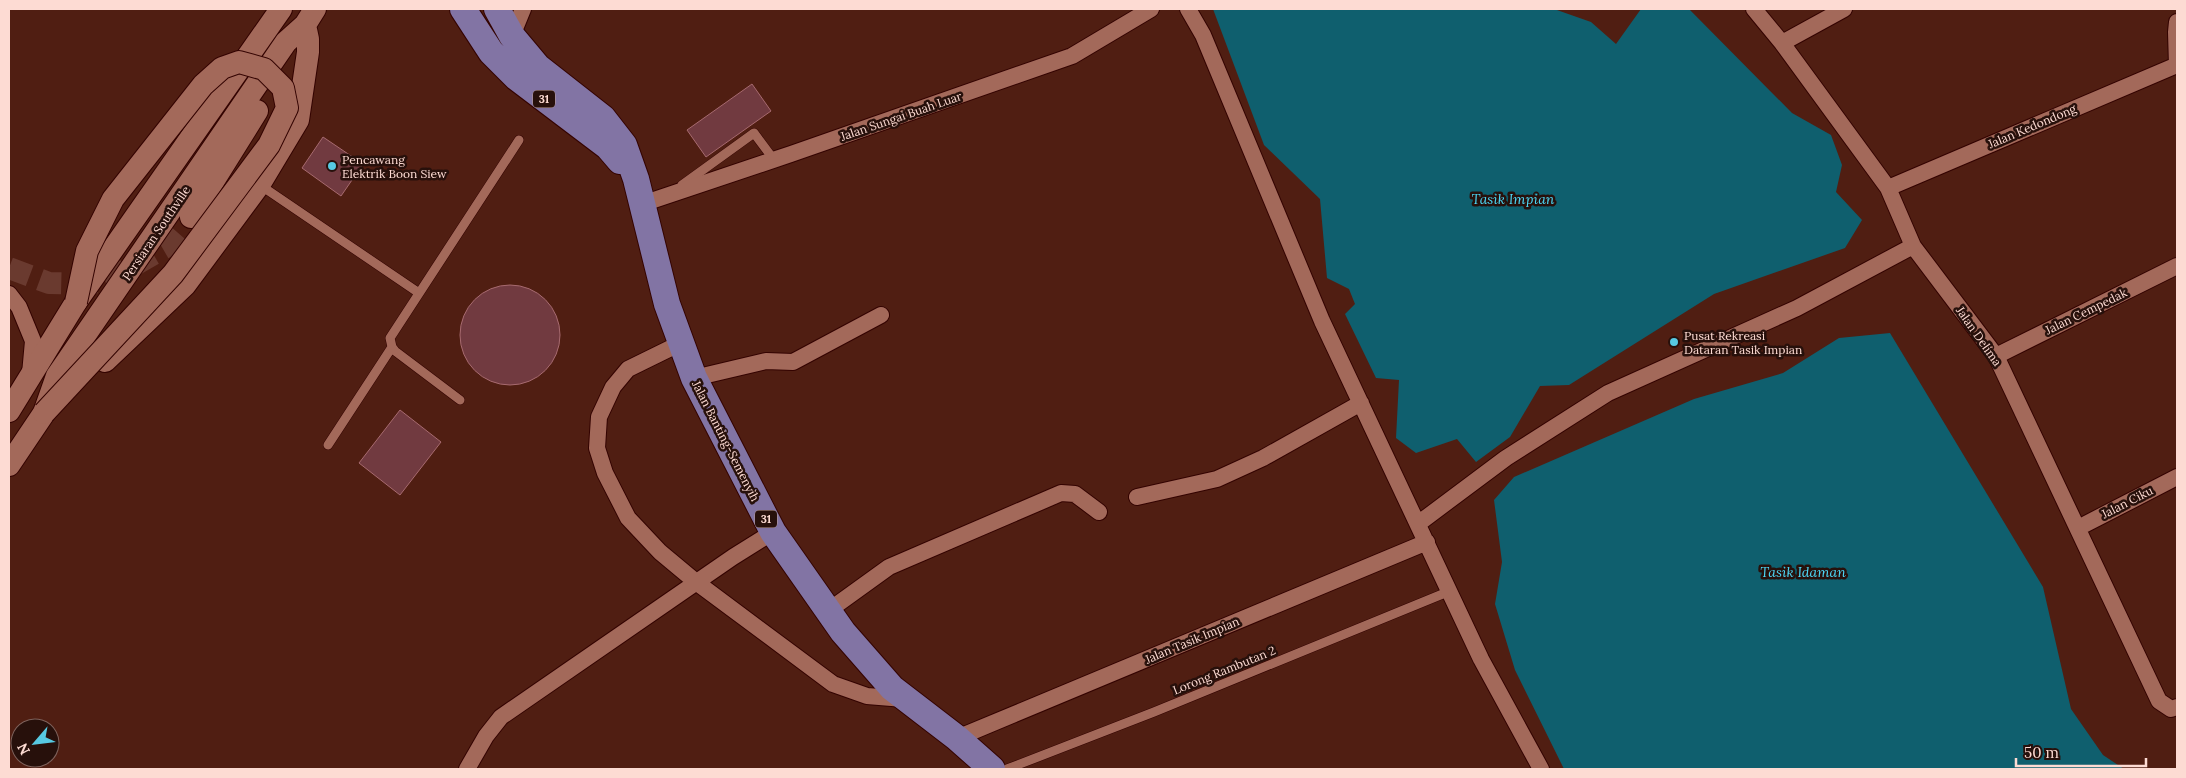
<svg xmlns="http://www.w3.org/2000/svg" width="2186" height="778" viewBox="0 0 2186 778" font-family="Lora,serif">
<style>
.water{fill:#0f5f6e}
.building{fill:#713a40;stroke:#a76a6f}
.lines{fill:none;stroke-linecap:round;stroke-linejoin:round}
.secondary-tunnel{stroke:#6a3a2f;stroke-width:22;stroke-dasharray:22 11;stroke-linecap:butt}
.service-casing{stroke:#330300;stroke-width:10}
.minor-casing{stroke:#330300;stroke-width:18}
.secondary-casing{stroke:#330300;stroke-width:24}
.primary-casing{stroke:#330300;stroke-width:28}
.service{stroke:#a3695a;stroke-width:9}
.minor{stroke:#a3695a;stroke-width:16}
.secondary{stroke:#a3695a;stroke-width:22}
.primary{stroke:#8274a4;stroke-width:26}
.secondary-bridge-casing{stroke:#330300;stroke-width:24;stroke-linecap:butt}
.secondary-bridge{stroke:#a3695a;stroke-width:22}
.poi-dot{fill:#57c9e2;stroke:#27100b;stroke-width:2}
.labels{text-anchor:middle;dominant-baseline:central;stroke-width:5;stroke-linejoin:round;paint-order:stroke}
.shield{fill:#27100b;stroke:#bd9e97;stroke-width:1}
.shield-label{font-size:11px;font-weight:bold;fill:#fddbd3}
.street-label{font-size:12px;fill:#fddbd3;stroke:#27100b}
.poi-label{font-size:12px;fill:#fddbd3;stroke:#27100b;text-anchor:start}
.water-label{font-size:14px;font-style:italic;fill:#4cd7f5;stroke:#27100b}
</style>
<rect width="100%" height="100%" fill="#501e12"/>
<path class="water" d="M 1213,9 L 1554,9 L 1591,22 L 1616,44 L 1641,9 L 1689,9 L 1792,113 L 1831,135 L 1842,165 L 1836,192 L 1862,220 L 1845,248 L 1714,294 L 1569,385 L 1540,386 L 1510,437 L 1476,462 L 1457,439 L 1416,453 L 1396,438 L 1399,380 L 1376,378 L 1345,314 L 1355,304 L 1349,289 L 1327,278 L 1320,199 L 1264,145 Z
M 1890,333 L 2043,587 L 2071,709 L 2103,755 L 2124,769 L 1564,769 L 1515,670 L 1495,604 L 1502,562 L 1494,500 L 1514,477 L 1694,399 L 1783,373 L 1839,338 Z"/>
<path class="building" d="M 752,84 L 771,111 L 706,157 L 687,130 Z
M 323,137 L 363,164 L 341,196 L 302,168 Z
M460 335a50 50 0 1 1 100 0a50 50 0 1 1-100 0Z
M 400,410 L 441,442 L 400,495 L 359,463 Z"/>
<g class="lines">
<path class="secondary-tunnel" d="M 9,268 L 49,283 L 91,284 L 126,270 L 164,248 L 191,217"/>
<defs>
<path id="service" d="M 260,185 L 419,293
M 682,185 L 754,133 L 774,160
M 460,400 L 395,351 L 392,347 L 390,338 L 519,140
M 328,445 L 392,347
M 1007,769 L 1154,712 L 1450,591"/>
<path id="minor" d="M 1188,9 L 1203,35 L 1322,321 L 1481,659 L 1541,769
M 1754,9 L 1782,43 L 1888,188 L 1913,246 L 1996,356 L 2159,701 L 2171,709 L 2177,707
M 2177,22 L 2176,32 L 2177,66
M 512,36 L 523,9
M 1782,43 L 1844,9
M 1888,188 L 2177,65
M 642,204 L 791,154 L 1072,56 L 1151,9
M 9,294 L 19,307 L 33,341 L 30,374
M 681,343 L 628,369 L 613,387 L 599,417 L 597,448 L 605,473 L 628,518 L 660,552 L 696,582 L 833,684 L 867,696 L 904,699
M 1996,356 L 2177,266
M 694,378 L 766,361 L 793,362 L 881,315
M 1137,497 L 1217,479 L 1263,458 L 1361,403
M 1419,523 L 1506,458 L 1608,393 L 1797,308 L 1913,246
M 2078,528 L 2177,477
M 828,611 L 889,567 L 1061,493 L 1075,494 L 1099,512
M 957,738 L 1427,542
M 467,769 L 486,736 L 501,717 L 733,557 L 773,532"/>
<path id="secondary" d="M 191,217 L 257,111
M 105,361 L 185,285 L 259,185 L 298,120 L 308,52 L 308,39 L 305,25
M 9,411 L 76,302 L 281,9
M 9,465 L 44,413 L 57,376 L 286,42 L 305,25 L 315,9"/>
<path id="primary" d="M 463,9 L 491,52 L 517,78 L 608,147 L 620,161
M 497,9 L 512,36 L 538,67 L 603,118 L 624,145 L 636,179 L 667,304 L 694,378 L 773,532 L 843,632 L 892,688 L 957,738 L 992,769"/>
</defs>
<use href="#service" class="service-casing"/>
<use href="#minor" class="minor-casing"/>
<use href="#secondary" class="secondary-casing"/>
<use href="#primary" class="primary-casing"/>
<use href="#service" class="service"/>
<use href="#minor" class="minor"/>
<use href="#secondary" class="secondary"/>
<use href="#primary" class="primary"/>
<defs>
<path id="secondary-bridge" d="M 44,413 L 173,274 L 269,145 L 287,108 L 283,88 L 264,69 L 239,62 L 222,68 L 203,85 L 113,199 L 87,251 L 76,302"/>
</defs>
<use href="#secondary-bridge" class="secondary-bridge-casing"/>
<use href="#secondary-bridge" class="secondary-bridge"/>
</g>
<g class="poi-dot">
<circle cx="332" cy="166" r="5"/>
<circle cx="1674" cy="342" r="5"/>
</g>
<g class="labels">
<g class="shield">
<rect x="533" y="90.5" width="22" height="17" rx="4"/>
<rect x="755" y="510.5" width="22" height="17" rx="4"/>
</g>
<g class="shield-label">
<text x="544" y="99">31</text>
<text x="766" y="519">31</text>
</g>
<g class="street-label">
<text transform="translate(901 116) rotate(-19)">Jalan Sungai Buah Luar</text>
<text transform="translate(2032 126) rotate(-23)">Jalan Kedondong</text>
<text transform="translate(156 233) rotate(-56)">Persiaran Southville</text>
<text transform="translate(2086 311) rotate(-26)">Jalan Cempedak</text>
<text transform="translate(1979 336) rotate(55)">Jalan Delima</text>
<text transform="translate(726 441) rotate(63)">Jalan Banting-Semenyih</text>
<text transform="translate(2127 502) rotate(-27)">Jalan Ciku</text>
<text transform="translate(1192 640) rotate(-23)">Jalan Tasik Impian</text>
<text transform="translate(1224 670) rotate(-22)">Lorong Rambutan 2</text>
</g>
<g class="poi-label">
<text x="342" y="159">Pencawang<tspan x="342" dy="14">Elektrik Boon Siew</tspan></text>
<text x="1684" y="335">Pusat Rekreasi<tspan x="1684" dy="14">Dataran Tasik Impian</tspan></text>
</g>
<g class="water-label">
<text x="1513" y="199">Tasik Impian</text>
<text x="1803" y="572">Tasik Idaman</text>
</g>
</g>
<rect width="2186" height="778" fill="none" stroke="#fddbd3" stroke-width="20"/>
<g transform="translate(35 743) rotate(242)"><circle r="24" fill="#27100b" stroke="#7d615b"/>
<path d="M0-4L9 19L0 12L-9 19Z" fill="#57c9e2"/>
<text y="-8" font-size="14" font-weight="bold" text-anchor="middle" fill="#fddbd3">N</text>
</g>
<path d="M2016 758v8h130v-8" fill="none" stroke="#fddbd3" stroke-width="2.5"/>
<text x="2024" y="758" font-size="15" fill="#fddbd3" stroke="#27100b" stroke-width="4" paint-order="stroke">50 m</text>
</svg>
